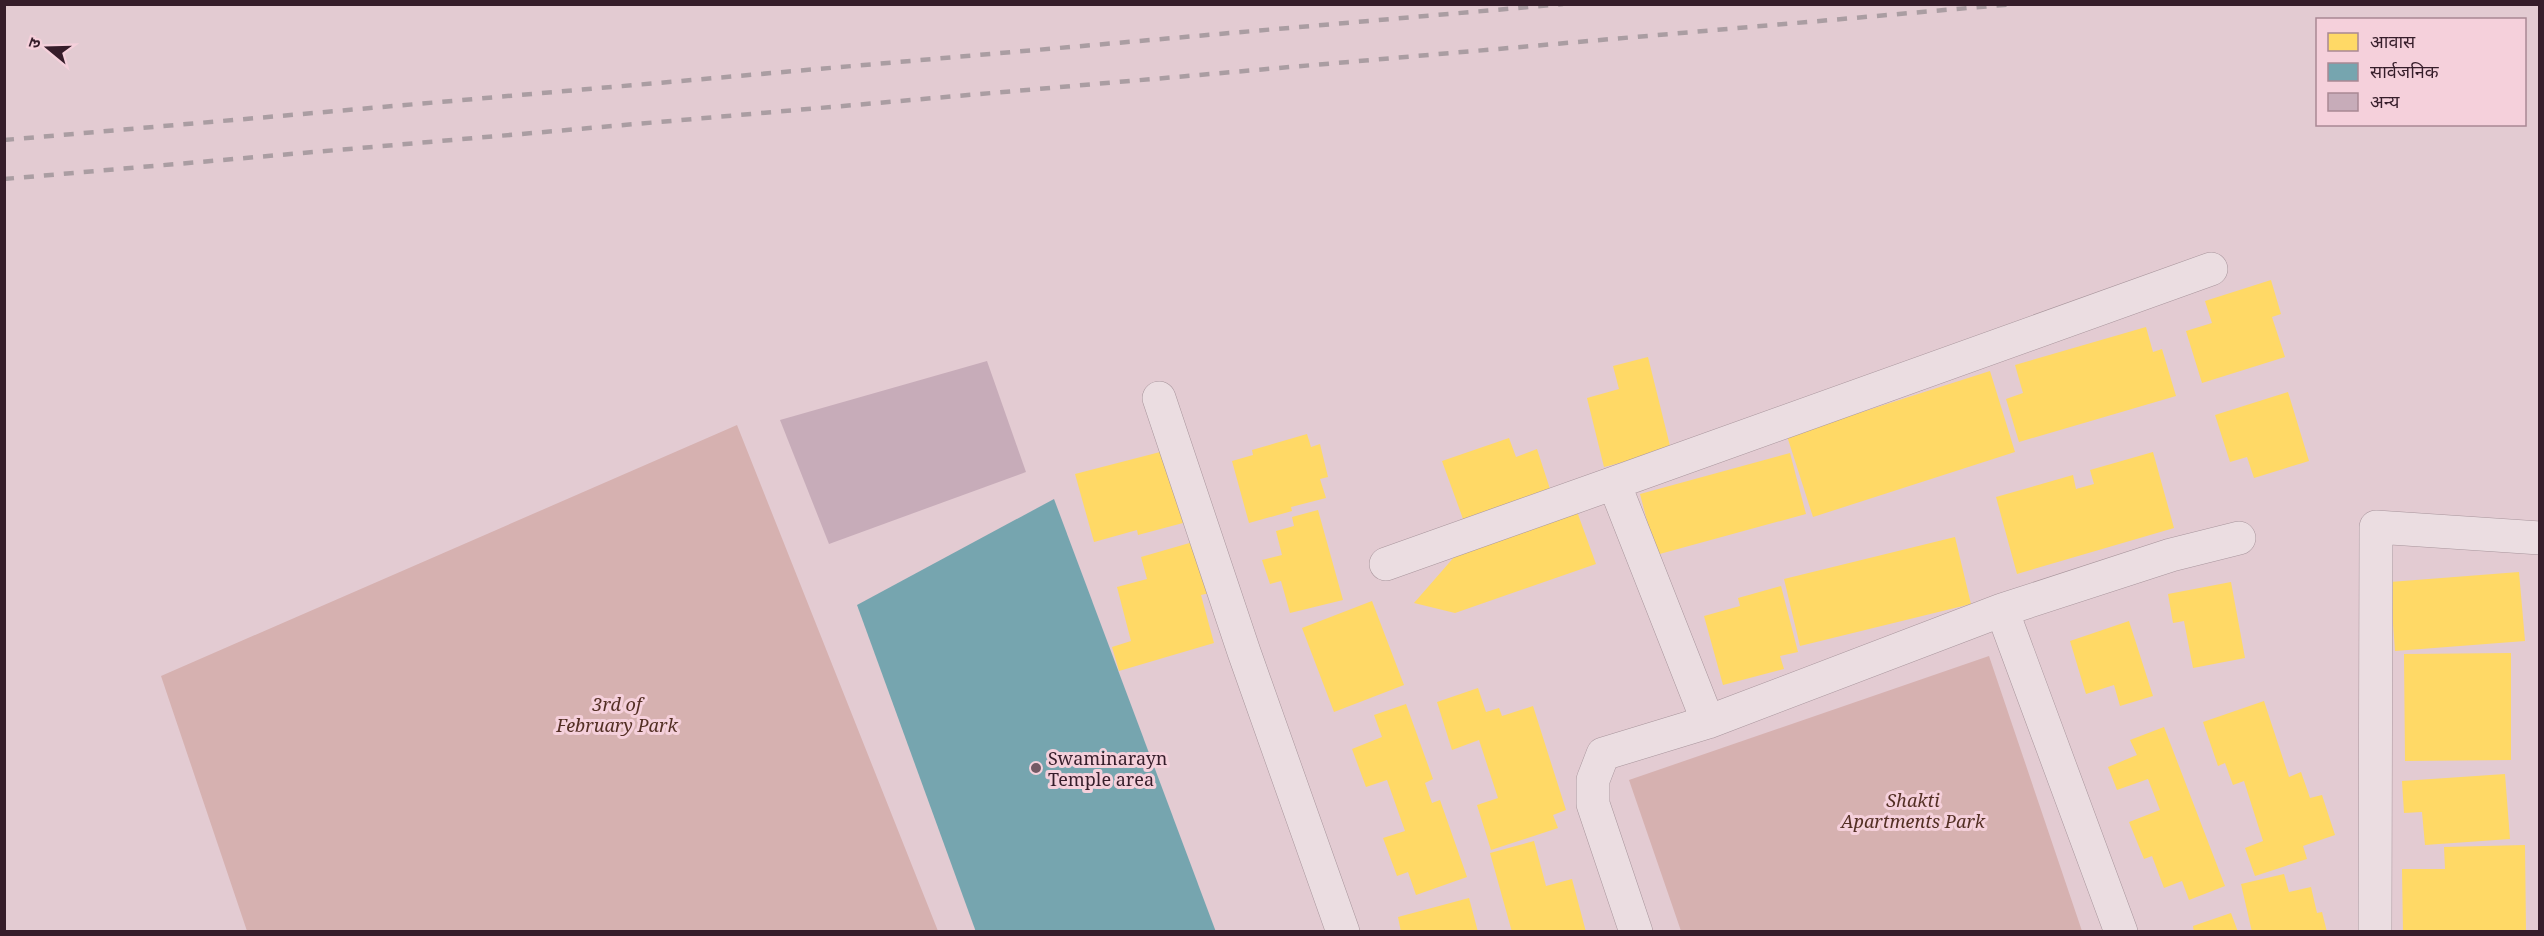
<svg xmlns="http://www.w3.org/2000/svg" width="2544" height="936" viewBox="0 0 2544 936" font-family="'Noto Serif','Noto Sans Devanagari',serif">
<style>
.green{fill:#d6b1b0}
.homes{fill:#ffd966}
.public{fill:#76a5af}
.building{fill:#c7acb9}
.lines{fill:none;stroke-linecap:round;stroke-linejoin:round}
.minor-casing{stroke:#a8959c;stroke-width:34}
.minor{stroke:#ebdde1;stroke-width:33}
.rail{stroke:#aa9da2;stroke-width:4.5;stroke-dasharray:10 10;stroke-linecap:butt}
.poi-dot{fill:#735a65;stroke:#f5d0db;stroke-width:2}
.labels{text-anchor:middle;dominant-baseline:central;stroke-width:6;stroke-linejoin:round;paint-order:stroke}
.park-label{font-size:18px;font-style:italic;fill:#532f24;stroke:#f5d0db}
.poi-label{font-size:18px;fill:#361d2a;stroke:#f5d0db;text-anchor:start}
</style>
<rect width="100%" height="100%" fill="#e3cbd2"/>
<path class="green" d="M 737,425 L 938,931 L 247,931 L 161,676 Z
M 1989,656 L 2082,931 L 1681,931 L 1629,780 Z"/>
<path class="homes" d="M 2271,280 L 2281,314 L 2272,317 L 2285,357 L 2202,383 L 2186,331 L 2212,323 L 2205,301 Z
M 2146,327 L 2153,352 L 2162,349 L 2176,396 L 2019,442 L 2006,399 L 2023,393 L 2015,365 Z
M 1648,357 L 1671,450 L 1604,467 L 1587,398 L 1619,389 L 1613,366 Z
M 1990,371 L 2015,452 L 1813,517 L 1787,436 Z
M 2288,392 L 2309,461 L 2254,478 L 2247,457 L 2230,462 L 2215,415 Z
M 1307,434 L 1311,447 L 1320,444 L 1328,477 L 1320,479 L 1326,498 L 1291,507 L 1292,511 L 1249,523 L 1232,461 L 1253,455 L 1252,450 Z
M 1509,438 L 1516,457 L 1537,449 L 1550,489 L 1463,519 L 1442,461 Z
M 1164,451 L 1183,523 L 1138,535 L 1137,530 L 1094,542 L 1075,474 Z
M 2153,452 L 2174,528 L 2017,574 L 1996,497 L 2073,475 L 2076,489 L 2094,484 L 2090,470 Z
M 1790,453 L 1806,514 L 1656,555 L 1640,494 Z
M 1575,506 L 1596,564 L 1455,613 L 1414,603 L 1455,556 Z
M 1318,510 L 1343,600 L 1290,613 L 1281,581 L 1270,584 L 1262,560 L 1282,555 L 1276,531 L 1294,526 L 1292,517 Z
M 1955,537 L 1971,604 L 1800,646 L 1784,579 Z
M 1200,540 L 1214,592 L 1201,595 L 1214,643 L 1119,671 L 1112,647 L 1131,641 L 1117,587 L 1147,579 L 1141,557 Z
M 2519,572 L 2525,641 L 2395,651 L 2390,582 Z
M 2231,582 L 2245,658 L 2193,668 L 2184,621 L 2173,623 L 2168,594 Z
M 1781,586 L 1798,652 L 1780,656 L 1784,669 L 1723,685 L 1704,616 L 1740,606 L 1738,598 Z
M 1372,601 L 1404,685 L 1334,712 L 1302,628 Z
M 2129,621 L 2153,696 L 2120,706 L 2114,685 L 2086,694 L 2070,641 Z
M 2511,653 L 2511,760 L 2405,761 L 2404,654 Z
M 1478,688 L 1486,712 L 1499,708 L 1502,716 L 1533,706 L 1566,810 L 1553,815 L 1558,828 L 1491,850 L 1477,805 L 1498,798 L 1479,740 L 1452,750 L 1437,702 Z
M 2264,701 L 2289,777 L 2301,772 L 2310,798 L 2322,795 L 2335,835 L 2303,846 L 2307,859 L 2255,876 L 2245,848 L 2263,841 L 2244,781 L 2233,785 L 2225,763 L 2218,766 L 2203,722 Z
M 1406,704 L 1433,779 L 1425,783 L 1432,803 L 1440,800 L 1467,877 L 1416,895 L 1408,872 L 1397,876 L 1383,838 L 1405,831 L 1387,780 L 1366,787 L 1352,749 L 1382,737 L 1374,715 Z
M 2164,727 L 2225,886 L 2189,900 L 2182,881 L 2164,888 L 2152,856 L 2144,859 L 2129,822 L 2160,810 L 2148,779 L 2117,790 L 2108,767 L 2137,755 L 2130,740 Z
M 2505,774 L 2510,839 L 2425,845 L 2422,812 L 2404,813 L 2402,781 Z
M 1534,841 L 1546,886 L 1572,879 L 1586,932 L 1512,932 L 1490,853 Z
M 2525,845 L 2526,932 L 2403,932 L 2402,869 L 2445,869 L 2444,847 Z
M 2284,874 L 2289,892 L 2311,887 L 2317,913 L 2322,912 L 2327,932 L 2252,932 L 2241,884 Z
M 1469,898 L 1478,932 L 1401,932 L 1398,917 Z
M 2231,913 L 2238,932 L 2194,932 L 2193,926 Z"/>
<path class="public" d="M 1054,499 L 1216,932 L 976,932 L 857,605 Z"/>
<path class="building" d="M 987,361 L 1026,472 L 829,544 L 780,420 Z"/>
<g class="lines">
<defs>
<path id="minor" d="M 1159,398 L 1244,652 L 1343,932
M 1386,564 L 1614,483
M 2002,610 L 2121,932
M 1708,722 L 1614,483 L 2211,269
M 1636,932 L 1593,804 L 1593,780 L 1603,754 L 1708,722 L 2002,610 L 2171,555 L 2239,538
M 2375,932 L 2376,527 L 2540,538"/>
</defs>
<use href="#minor" class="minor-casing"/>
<use href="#minor" class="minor"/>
<path class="rail" d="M 4,140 L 1563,4
M 4,179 L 2014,4"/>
</g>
<circle class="poi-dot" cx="1036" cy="768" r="6"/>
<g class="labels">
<g class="park-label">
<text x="617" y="704">3rd of<tspan x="617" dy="21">February Park</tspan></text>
<text x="1913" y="800">Shakti<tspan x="1913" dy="21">Apartments Park</tspan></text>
</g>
<g class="poi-label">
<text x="1048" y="758">Swaminarayn<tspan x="1048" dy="21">Temple area</tspan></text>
</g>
</g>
<rect width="2544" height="936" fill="none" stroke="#361d2a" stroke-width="12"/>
<rect x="2316" y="18" width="210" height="108" fill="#f5d0db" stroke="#a98894" stroke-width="1.5"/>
<rect x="2328" y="33" width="30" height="18" fill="#ffd966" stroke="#a98894" stroke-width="1.5"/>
<text x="2370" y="48" font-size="18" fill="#361d2a">आवास</text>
<rect x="2328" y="63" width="30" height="18" fill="#76a5af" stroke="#a98894" stroke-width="1.5"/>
<text x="2370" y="78" font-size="18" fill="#361d2a">सार्वजनिक</text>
<rect x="2328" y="93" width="30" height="18" fill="#c7acb9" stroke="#a98894" stroke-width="1.5"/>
<text x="2370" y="108" font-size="18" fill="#361d2a">अन्य</text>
<g transform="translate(48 48) rotate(289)" stroke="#f5d0db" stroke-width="4.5" paint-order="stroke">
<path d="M0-4.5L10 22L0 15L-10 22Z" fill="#361d2a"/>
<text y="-9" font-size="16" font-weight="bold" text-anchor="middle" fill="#361d2a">उ</text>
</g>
</svg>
